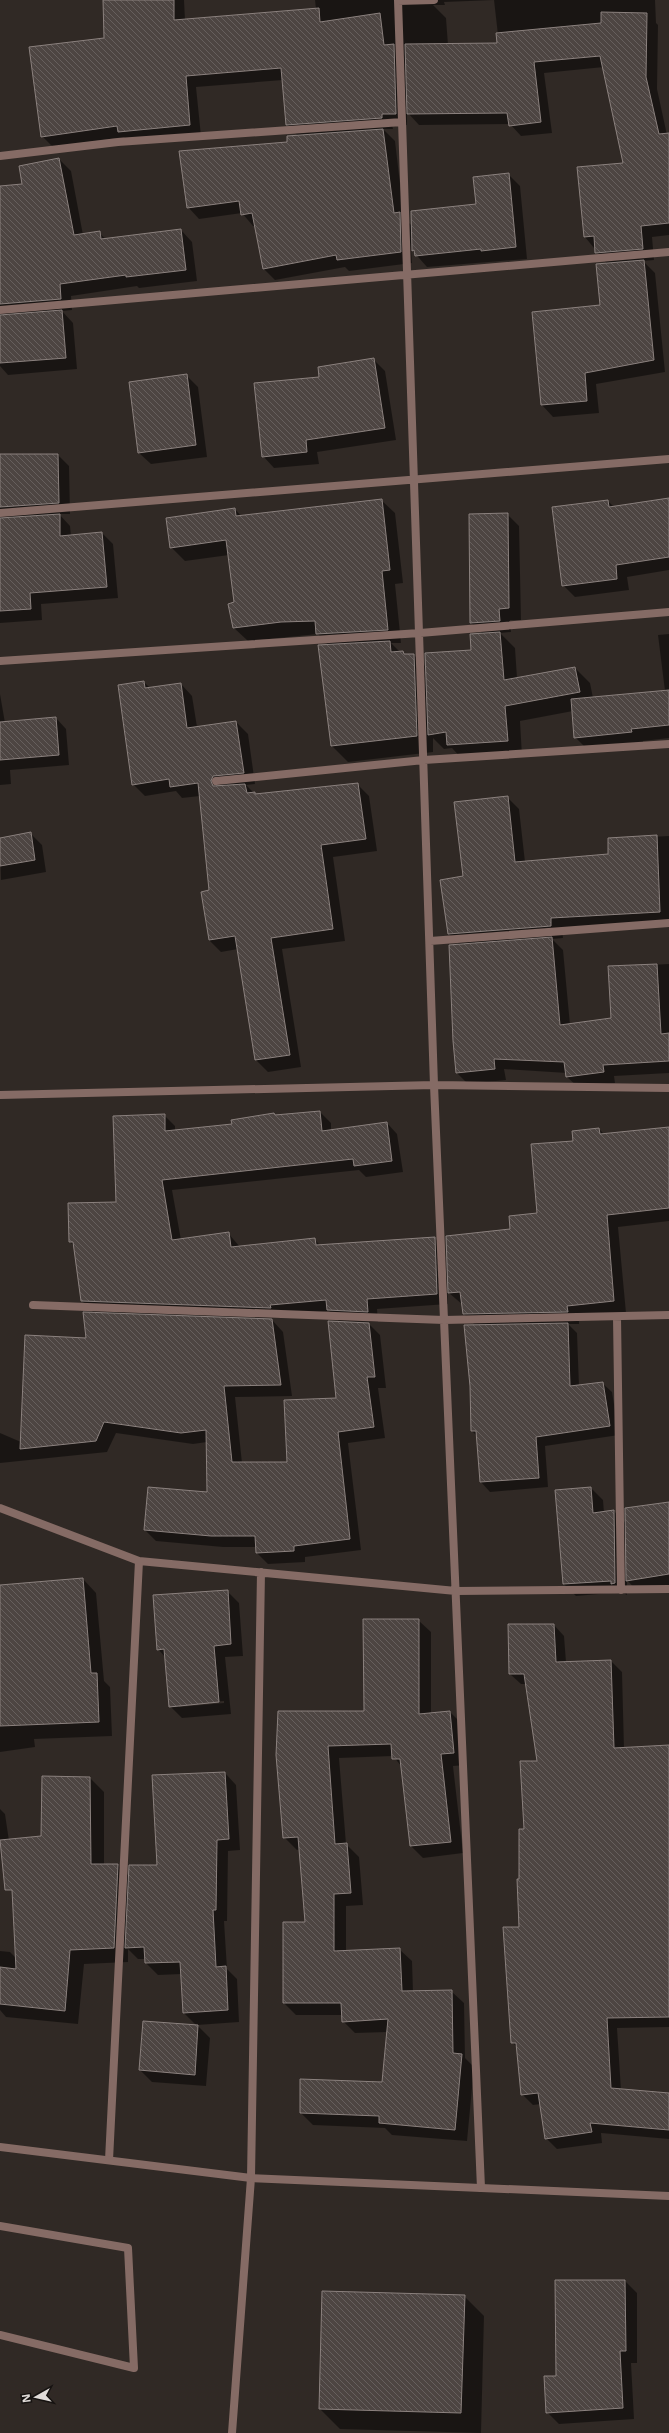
<svg xmlns="http://www.w3.org/2000/svg" width="669" height="2433" viewBox="0 0 669 2433" font-family="'Open Sans',sans-serif">
<style>
.shadow{fill:#0007;fill-rule:evenodd}
.building{fill:url(#building-back-hatch);stroke:#8b817e}
.lines{fill:none;stroke-linecap:round;stroke-linejoin:round}
.service{stroke:#856b65;stroke-width:8}
.minor{stroke:#856b65;stroke-width:8}
.tertiary{stroke:#856b65;stroke-width:8}
</style>
<defs>
<pattern id="building-back-hatch" width="6" height="6" patternUnits="userSpaceOnUse"><rect width="6" height="6" fill="#4d4542"/><path d="M-1 5l2 2M0 0l6 6M5-1l2 2" fill="none" stroke="#665f5d"/></pattern>
</defs>
<rect width="100%" height="100%" fill="#302925"/>
<path class="shadow" d="M 104,0 L 184,0 L 185,20 L 316,9 L 315,0 L 655,0 L 656,23 L 658,25 L 657,89 L 667,135 L 669,134 L 669,235 L 652,237 L 654,260 L 643,261 L 655,273 L 665,372 L 596,384 L 599,413 L 553,417 L 542,405 L 601,306 L 607,264 L 585,237 L 624,164 L 604,67 L 544,73 L 552,133 L 521,136 L 510,124 L 419,125 L 407,112 L 407,125 L 392,125 L 393,129 L 383,129 L 395,141 L 404,218 L 412,226 L 477,205 L 508,174 L 520,186 L 527,259 L 427,267 L 411,249 L 412,263 L 349,271 L 345,267 L 275,280 L 264,269 L 256,226 L 253,226 L 242,213 L 199,219 L 188,207 L 181,152 L 288,143 L 298,136 L 287,124 L 283,80 L 196,87 L 201,136 L 130,143 L 124,137 L 53,147 L 42,136 L 105,39 ZM 494,0 L 499,44 L 448,45 L 446,18 L 433,5 L 445,5 L 444,2 Z
M 59,159 L 71,171 L 83,235 L 99,233 L 106,239 L 181,230 L 192,242 L 197,281 L 139,288 L 137,286 L 71,296 L 72,310 L 62,311 L 73,323 L 77,369 L 8,375 L 0,366 L 0,187 L 24,184 Z
M 373,359 L 385,371 L 396,440 L 317,452 L 319,464 L 274,468 L 263,456 L 320,378 Z
M 186,375 L 198,387 L 207,457 L 151,464 L 139,453 Z
M 0,455 L 58,455 L 69,466 L 70,514 L 59,514 L 70,526 L 71,536 L 102,533 L 113,544 L 118,598 L 41,604 L 42,620 L 0,623 Z
M 669,499 L 669,570 L 627,577 L 629,590 L 575,597 L 563,585 L 608,501 L 614,507 Z
M 381,500 L 395,513 L 403,583 L 395,584 L 401,643 L 391,643 L 400,652 L 406,655 L 414,655 L 427,668 L 472,651 L 483,634 L 471,623 L 507,514 L 519,526 L 521,620 L 510,620 L 511,632 L 500,633 L 515,648 L 517,678 L 575,668 L 590,683 L 593,698 L 665,691 L 658,635 L 669,634 L 669,738 L 643,741 L 643,744 L 587,749 L 575,737 L 573,711 L 520,721 L 522,756 L 463,760 L 452,748 L 444,749 L 433,738 L 433,752 L 348,762 L 332,746 L 329,646 L 318,634 L 248,641 L 234,628 L 229,604 L 235,603 L 229,555 L 185,561 L 171,547 L 235,509 L 241,516 Z
M 144,682 L 150,688 L 181,684 L 192,696 L 197,727 L 236,722 L 248,734 L 255,784 L 246,785 L 256,795 L 357,784 L 369,796 L 377,851 L 333,857 L 345,941 L 282,949 L 301,1067 L 268,1072 L 256,1060 L 238,949 L 221,952 L 209,940 L 202,892 L 211,891 L 200,796 L 182,798 L 176,791 L 145,796 L 133,784 Z
M 0,694 L 5,723 L 56,718 L 66,729 L 69,765 L 10,770 L 11,784 L 0,785 Z
M 507,797 L 519,809 L 525,862 L 609,855 L 609,839 L 669,836 L 669,925 L 562,930 L 563,938 L 552,939 L 563,950 L 570,1025 L 612,1019 L 609,967 L 669,964 L 669,1073 L 614,1076 L 615,1083 L 579,1088 L 567,1077 L 567,1073 L 504,1069 L 506,1080 L 468,1084 L 457,1073 L 460,945 L 449,934 L 464,877 Z
M 30,833 L 42,845 L 46,872 L 1,880 L 0,839 Z
M 320,1112 L 331,1123 L 331,1131 L 387,1123 L 397,1134 L 403,1172 L 366,1177 L 359,1170 L 172,1190 L 181,1240 L 228,1233 L 240,1247 L 315,1240 L 321,1246 L 435,1238 L 445,1249 L 448,1304 L 377,1309 L 378,1322 L 339,1321 L 329,1311 L 280,1316 L 281,1318 L 93,1312 L 82,1301 L 74,1246 L 70,1242 L 69,1204 L 117,1203 L 164,1115 L 175,1126 L 175,1131 L 233,1125 L 276,1116 Z
M 669,1128 L 669,1221 L 618,1227 L 626,1313 L 579,1318 L 579,1324 L 568,1324 L 577,1333 L 579,1386 L 602,1383 L 612,1392 L 619,1435 L 545,1446 L 548,1487 L 490,1492 L 481,1482 L 477,1436 L 472,1431 L 476,1326 L 464,1314 L 463,1305 L 449,1293 L 511,1229 L 538,1214 L 574,1141 L 599,1129 L 605,1135 Z
M 272,1320 L 283,1332 L 292,1396 L 235,1397 L 242,1463 L 288,1463 L 337,1399 L 369,1324 L 380,1335 L 386,1388 L 378,1388 L 385,1438 L 348,1443 L 361,1550 L 305,1557 L 305,1562 L 268,1564 L 257,1553 L 257,1547 L 223,1547 L 156,1541 L 145,1530 L 208,1493 L 207,1442 L 193,1444 L 116,1433 L 107,1452 L 0,1463 L 0,1433 L 21,1442 L 87,1339 Z
M 591,1488 L 603,1500 L 604,1513 L 614,1511 L 627,1524 L 669,1503 L 669,1586 L 638,1592 L 627,1580 L 627,1595 L 621,1592 L 576,1596 L 564,1584 Z
M 83,1579 L 96,1593 L 104,1681 L 110,1687 L 112,1736 L 34,1739 L 35,1747 L 0,1752 L 0,1586 Z
M 227,1591 L 239,1603 L 243,1656 L 225,1657 L 231,1714 L 182,1718 L 170,1706 L 165,1657 L 158,1649 ZM 224,1701 L 224,1703 L 179,1707 L 179,1705 Z
M 418,1620 L 431,1632 L 431,1714 L 450,1712 L 462,1724 L 466,1765 L 453,1766 L 463,1853 L 423,1858 L 411,1846 L 402,1767 L 393,1756 L 339,1758 L 346,1844 L 359,1857 L 363,1905 L 346,1906 L 346,1951 L 399,1949 L 412,1961 L 413,1992 L 451,1991 L 464,2003 L 465,2058 L 474,2067 L 467,2141 L 392,2135 L 385,2128 L 313,2125 L 301,2113 L 383,2083 L 388,2032 L 355,2033 L 343,2021 L 343,2015 L 296,2015 L 284,2003 L 306,1923 L 300,1849 L 297,1850 L 284,1837 L 277,1755 L 365,1712 Z
M 554,1625 L 564,1636 L 566,1662 L 611,1661 L 622,1672 L 624,1749 L 669,1746 L 669,2027 L 617,2028 L 621,2090 L 669,2094 L 669,2139 L 601,2133 L 602,2143 L 557,2149 L 546,2138 L 541,2104 L 533,2105 L 522,2094 L 518,2048 L 512,2042 L 525,1830 L 538,1762 L 527,1684 L 521,1684 L 510,1674 Z
M 225,1773 L 236,1785 L 240,1850 L 228,1851 L 227,1921 L 224,1921 L 227,1969 L 237,1979 L 239,2022 L 197,2025 L 210,2038 L 206,2086 L 152,2082 L 140,2070 L 197,2026 L 184,2013 L 182,1974 L 158,1975 L 146,1963 L 146,1959 L 138,1959 L 128,1949 L 128,1962 L 84,1964 L 78,2024 L 6,2017 L 0,2010 L 0,1951 L 10,1952 L 22,1964 L 90,1778 L 104,1792 L 104,1865 L 118,1865 L 130,1877 L 158,1866 Z
M 0,1809 L 5,1814 L 9,1841 L 0,1842 Z
M 625,2281 L 637,2293 L 637,2363 L 631,2363 L 634,2419 L 559,2424 L 547,2412 L 557,2377 Z
M 464,2296 L 484,2316 L 481,2433 L 340,2429 L 320,2409 Z"/>
<path class="building" d="M 103,0 L 174,0 L 174,20 L 319,8 L 320,22 L 380,13 L 384,45 L 394,44 L 396,114 L 382,114 L 382,118 L 286,125 L 281,68 L 186,76 L 190,125 L 118,132 L 117,126 L 41,137 L 29,47 L 104,38 Z
M 601,12 L 647,13 L 646,77 L 659,134 L 669,133 L 669,223 L 641,226 L 643,249 L 595,253 L 594,236 L 584,237 L 577,167 L 623,163 L 600,56 L 534,62 L 541,122 L 509,126 L 507,113 L 407,114 L 405,44 L 497,43 L 496,33 L 601,23 Z
M 383,129 L 394,213 L 400,212 L 401,252 L 337,260 L 336,255 L 263,269 L 252,213 L 241,215 L 239,201 L 187,208 L 179,151 L 287,142 L 287,136 Z
M 59,158 L 74,235 L 100,231 L 101,239 L 181,229 L 186,270 L 126,277 L 126,275 L 60,284 L 61,299 L 0,304 L 0,186 L 22,184 L 19,166 Z
M 509,173 L 516,247 L 481,251 L 481,249 L 415,256 L 414,250 L 412,251 L 411,211 L 476,204 L 473,177 Z
M 644,260 L 654,360 L 585,373 L 587,401 L 541,405 L 532,312 L 600,305 L 596,264 Z
M 62,310 L 66,358 L 0,363 L 0,315 Z
M 374,358 L 385,428 L 306,440 L 307,452 L 262,457 L 254,383 L 319,377 L 318,367 Z
M 187,374 L 196,445 L 138,453 L 129,382 Z
M 0,454 L 58,454 L 59,503 L 0,507 Z
M 669,498 L 669,557 L 616,565 L 617,579 L 562,586 L 552,507 L 608,500 L 609,507 Z
M 382,499 L 390,570 L 382,571 L 388,630 L 316,634 L 315,621 L 281,622 L 233,628 L 228,604 L 234,602 L 226,540 L 170,548 L 166,518 L 235,508 L 236,516 Z
M 508,513 L 509,608 L 499,609 L 500,621 L 470,623 L 469,514 Z
M 60,514 L 60,536 L 102,532 L 107,587 L 30,593 L 31,609 L 0,611 L 0,518 Z
M 500,632 L 504,680 L 575,667 L 580,692 L 505,706 L 508,741 L 447,745 L 446,732 L 428,735 L 425,653 L 471,650 L 470,634 Z
M 390,641 L 391,652 L 403,651 L 404,654 L 414,654 L 417,736 L 331,746 L 318,645 Z
M 144,681 L 145,688 L 181,683 L 187,728 L 236,721 L 244,773 L 213,776 L 211,781 L 213,786 L 245,784 L 247,793 L 255,792 L 255,794 L 358,783 L 366,839 L 321,845 L 333,929 L 271,938 L 290,1055 L 255,1060 L 235,936 L 209,940 L 201,892 L 209,890 L 198,783 L 170,787 L 169,779 L 132,785 L 118,685 Z
M 669,690 L 669,725 L 631,729 L 632,732 L 574,738 L 571,699 Z
M 56,717 L 59,755 L 0,760 L 0,722 Z
M 508,796 L 515,862 L 608,854 L 608,838 L 657,835 L 660,912 L 551,918 L 551,926 L 448,934 L 440,880 L 463,876 L 454,802 Z
M 31,832 L 35,860 L 0,866 L 0,838 Z
M 552,937 L 560,1025 L 611,1018 L 608,966 L 657,964 L 661,1034 L 669,1033 L 669,1061 L 603,1065 L 604,1072 L 566,1077 L 564,1062 L 494,1059 L 495,1069 L 456,1073 L 453,1041 L 449,945 Z
M 320,1111 L 322,1131 L 387,1122 L 392,1161 L 354,1166 L 353,1159 L 162,1180 L 172,1240 L 229,1232 L 231,1247 L 315,1238 L 316,1245 L 435,1237 L 437,1294 L 367,1299 L 368,1312 L 327,1310 L 326,1300 L 270,1305 L 271,1308 L 81,1301 L 73,1242 L 69,1242 L 68,1203 L 116,1202 L 113,1116 L 165,1114 L 165,1131 L 232,1124 L 231,1120 L 274,1113 L 275,1115 Z
M 669,1127 L 669,1208 L 607,1215 L 614,1301 L 567,1306 L 568,1312 L 463,1314 L 460,1292 L 448,1293 L 446,1236 L 510,1229 L 509,1216 L 537,1213 L 531,1144 L 573,1141 L 572,1131 L 599,1128 L 600,1134 Z
M 83,1312 L 272,1319 L 281,1385 L 224,1386 L 232,1462 L 287,1462 L 284,1400 L 336,1398 L 328,1321 L 369,1323 L 375,1377 L 367,1377 L 374,1427 L 338,1432 L 350,1539 L 294,1546 L 294,1551 L 256,1553 L 255,1536 L 211,1536 L 144,1530 L 148,1487 L 207,1492 L 206,1430 L 181,1433 L 104,1422 L 96,1441 L 20,1449 L 25,1335 L 86,1338 Z
M 568,1323 L 570,1386 L 603,1382 L 610,1426 L 536,1437 L 539,1478 L 480,1482 L 476,1431 L 471,1431 L 470,1386 L 464,1325 Z
M 591,1487 L 593,1513 L 614,1510 L 615,1583 L 611,1584 L 611,1581 L 563,1584 L 555,1490 Z
M 669,1502 L 669,1574 L 626,1581 L 625,1508 Z
M 83,1578 L 91,1673 L 97,1673 L 99,1722 L 0,1726 L 0,1585 Z
M 228,1590 L 231,1644 L 214,1646 L 219,1702 L 169,1707 L 164,1649 L 157,1650 L 153,1595 Z
M 363,1619 L 419,1619 L 419,1714 L 450,1711 L 454,1753 L 441,1754 L 451,1842 L 410,1846 L 400,1759 L 392,1759 L 391,1744 L 328,1746 L 335,1844 L 347,1843 L 351,1893 L 334,1894 L 334,1951 L 400,1948 L 402,1991 L 452,1990 L 453,2053 L 462,2054 L 455,2130 L 379,2123 L 379,2116 L 300,2113 L 300,2079 L 382,2082 L 388,2019 L 342,2022 L 341,2003 L 283,2003 L 283,1922 L 305,1922 L 298,1837 L 283,1838 L 276,1755 L 278,1711 L 364,1711 Z
M 508,1624 L 554,1624 L 556,1662 L 611,1660 L 614,1748 L 669,1745 L 669,2017 L 607,2018 L 611,2088 L 669,2093 L 669,2130 L 590,2123 L 592,2132 L 545,2139 L 538,2093 L 521,2095 L 516,2043 L 511,2043 L 503,1927 L 519,1927 L 517,1879 L 519,1879 L 519,1829 L 524,1829 L 520,1761 L 537,1761 L 524,1674 L 509,1674 Z
M 225,1772 L 229,1839 L 217,1840 L 216,1910 L 213,1910 L 216,1967 L 226,1966 L 228,2010 L 183,2013 L 180,1962 L 145,1963 L 144,1947 L 125,1948 L 129,1865 L 157,1865 L 152,1775 Z
M 42,1776 L 90,1777 L 91,1864 L 118,1864 L 114,1948 L 70,1950 L 65,2011 L 0,2004 L 0,1967 L 16,1969 L 12,1890 L 5,1890 L 0,1840 L 41,1836 Z
M 143,2021 L 198,2025 L 195,2075 L 139,2070 Z
M 555,2280 L 625,2280 L 626,2351 L 620,2351 L 623,2408 L 546,2413 L 544,2376 L 556,2376 Z
M 322,2291 L 465,2295 L 461,2413 L 319,2409 Z"/>
<g class="lines">
<path class="service" d="M 0,2226 L 128,2248 L 134,2368 L 0,2335"/>
<path class="minor" d="M 398,0 L 434,1085 L 481,2188
M 398,1 L 434,0
M 0,156 L 118,142 L 402,122
M 0,310 L 669,252
M 0,513 L 669,459
M 0,661 L 420,633 L 669,612
M 216,781 L 424,760 L 669,744
M 430,941 L 669,923
M 0,1095 L 434,1085 L 669,1088
M 33,1305 L 444,1320 L 669,1315
M 617,1317 L 621,1590
M 0,1508 L 139,1561 L 456,1591 L 669,1589
M 109,2160 L 139,1561
M 232,2433 L 251,2178 L 261,1572"/>
<path class="tertiary" d="M 0,2147 L 251,2178 L 669,2196"/>
</g>
<g transform="translate(36 2397) rotate(262)" stroke="#161311" stroke-width="3" paint-order="stroke">
<path d="M0-3L7 15L0 10L-7 15Z" fill="#e0dbd8"/>
<text y="-6" font-size="11" font-weight="bold" text-anchor="middle" fill="#e0dbd8">N</text>
</g>
</svg>
